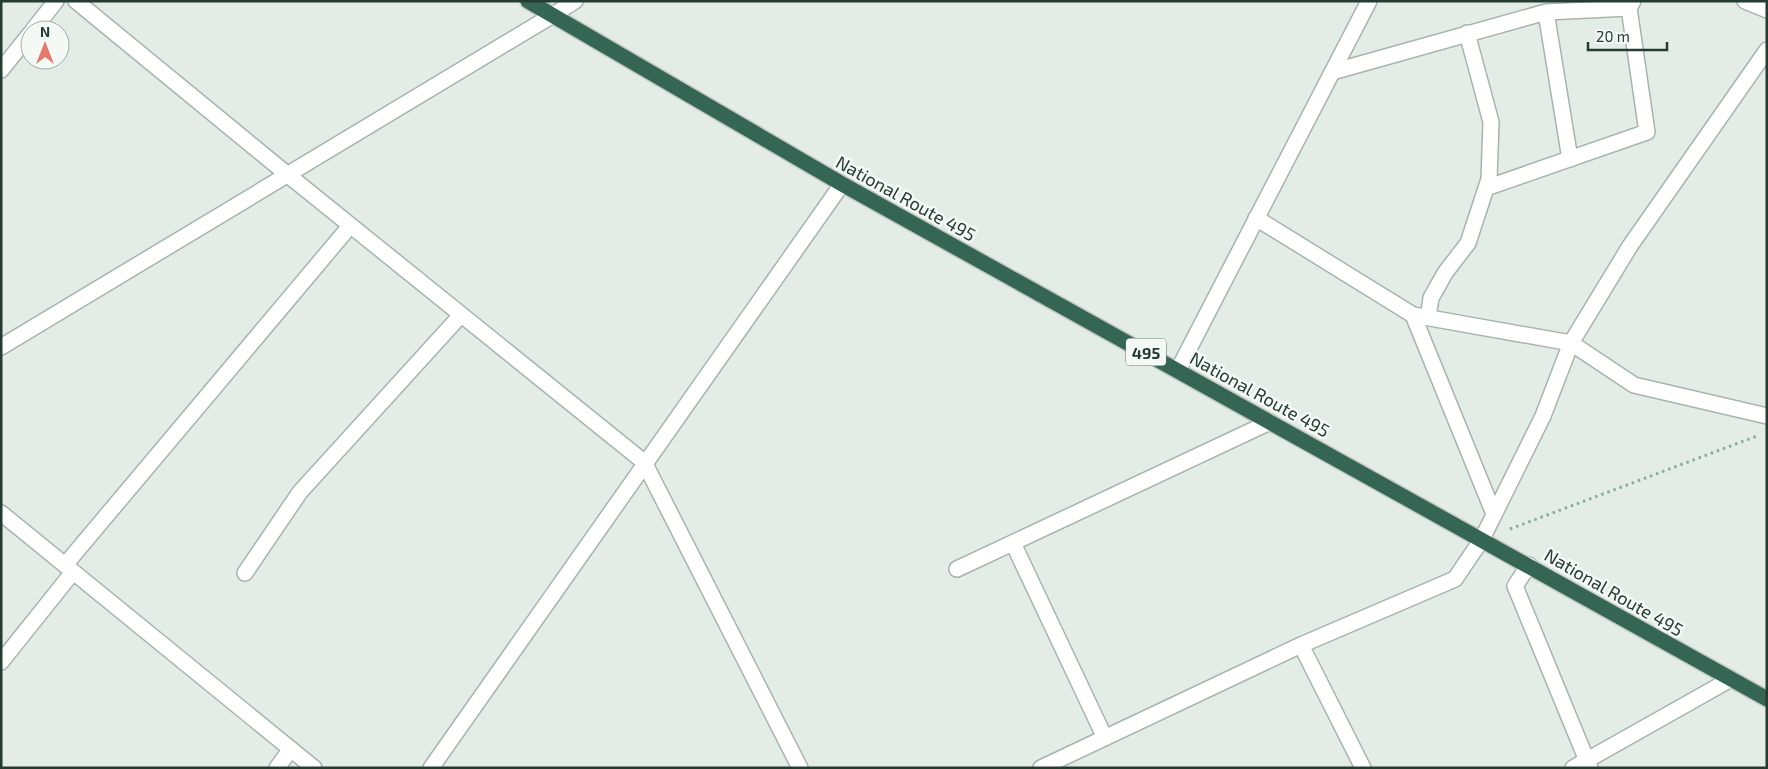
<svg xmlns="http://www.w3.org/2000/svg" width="1768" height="769" viewBox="0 0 1768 769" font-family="'Exo 2',sans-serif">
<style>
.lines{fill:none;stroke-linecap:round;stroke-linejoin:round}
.lane-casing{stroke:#a7b4ad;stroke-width:18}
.street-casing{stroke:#a7b4ad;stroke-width:18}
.secondary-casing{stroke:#a3b7ae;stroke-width:18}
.highway-casing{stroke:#c2c8c6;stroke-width:18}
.path{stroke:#88ad9c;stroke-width:3;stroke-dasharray:2.5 4;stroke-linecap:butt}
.lane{stroke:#fff;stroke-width:15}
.street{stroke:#fff;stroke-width:15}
.secondary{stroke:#fff;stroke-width:15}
.highway{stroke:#346555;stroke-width:15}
.labels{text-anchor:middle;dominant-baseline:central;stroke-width:5;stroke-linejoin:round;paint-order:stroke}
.shield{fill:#f4f9f6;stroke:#63756e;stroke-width:1}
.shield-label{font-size:16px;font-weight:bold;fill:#253c33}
.street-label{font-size:18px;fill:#253c33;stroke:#f4f9f6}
</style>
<rect width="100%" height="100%" fill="#e4ece7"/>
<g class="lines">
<defs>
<path id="lane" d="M 33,30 L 56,1
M 1,70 L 30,34
M 65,565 L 350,226
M 245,573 L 300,492 L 461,315"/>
<path id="street" d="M 76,1 L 288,175 L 644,462 L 800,768
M 1745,1 L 1767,10
M 1546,12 L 1570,159
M 1332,72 L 1546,12 L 1629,8 L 1633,1
M 1486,188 L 1647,132 L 1629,8
M 1256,218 L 1413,315 L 1571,343 L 1634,385 L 1767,416
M 1413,315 L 1494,514
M 1428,317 L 1431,298 L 1445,273 L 1468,243 L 1489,179 L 1491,122 L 1467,33
M 1,347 L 553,15
M 1178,370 L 1369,1
M 1,513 L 314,768
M 1013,543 L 1105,738
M 1529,565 L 1515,586 L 1590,768
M 957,569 L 1270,422
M 1301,645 L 1363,768
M 1,662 L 73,572
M 277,768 L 290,750
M 431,768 L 842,184
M 1041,768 L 1301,645 L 1455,579 L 1482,539 L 1543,416 L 1571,343 L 1630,246 L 1767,50
M 1573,768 L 1731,679"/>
<path id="secondary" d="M 553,15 L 575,1"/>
<path id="highway" d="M 528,1 L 842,184 L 1767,699"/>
</defs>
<use href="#lane" class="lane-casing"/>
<use href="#street" class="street-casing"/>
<use href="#secondary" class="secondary-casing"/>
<use href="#highway" class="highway-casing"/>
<path class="path" d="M 1510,529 L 1757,436"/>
<use href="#lane" class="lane"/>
<use href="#street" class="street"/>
<use href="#secondary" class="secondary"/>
<use href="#highway" class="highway"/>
</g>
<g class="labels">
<rect class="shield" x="1126" y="338.5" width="40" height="27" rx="4"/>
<g class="shield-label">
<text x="1146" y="352">495</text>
</g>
<g class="street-label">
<text transform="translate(906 198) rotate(29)">National Route 495</text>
<text transform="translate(1260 394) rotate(29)">National Route 495</text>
<text transform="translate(1614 592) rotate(30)">National Route 495</text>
</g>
</g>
<rect width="1768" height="769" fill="none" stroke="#253c33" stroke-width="5"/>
<g transform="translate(45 45)"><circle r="24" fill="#f4f9f6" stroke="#a1ada8"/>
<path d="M0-4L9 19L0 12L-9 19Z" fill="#e4786a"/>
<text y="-8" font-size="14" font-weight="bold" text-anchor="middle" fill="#253c33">N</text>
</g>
<path d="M1588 42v8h79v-8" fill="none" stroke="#253c33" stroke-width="2.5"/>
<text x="1596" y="42" font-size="15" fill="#253c33" stroke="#f4f9f6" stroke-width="4" paint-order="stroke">20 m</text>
</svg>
